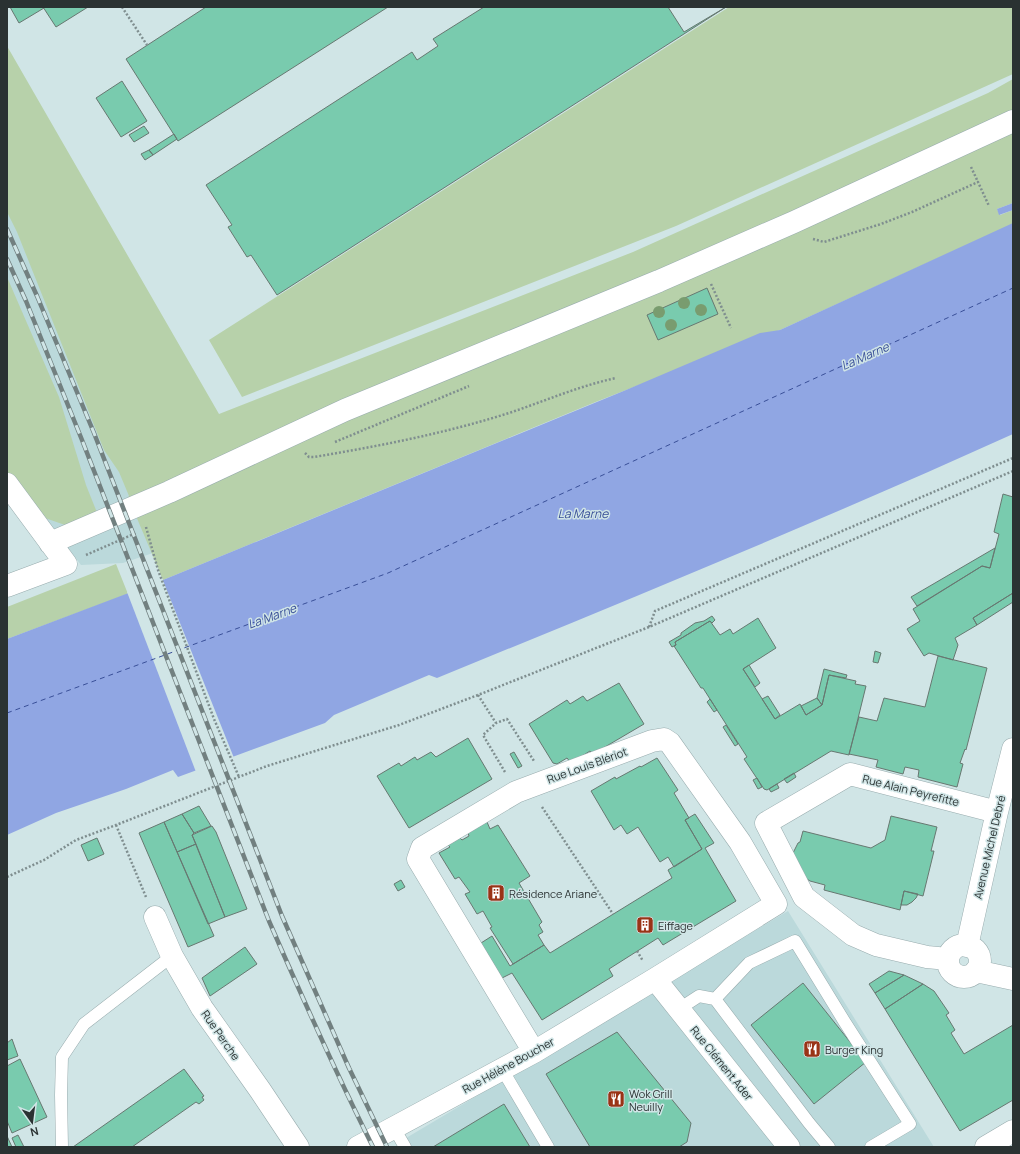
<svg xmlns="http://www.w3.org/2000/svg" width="1020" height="1154" viewBox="0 0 1020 1154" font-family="Manrope,sans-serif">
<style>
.built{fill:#bbd9db}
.green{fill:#b7d1aa}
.water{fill:#90a6e3}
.pier{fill:#d0e5e6}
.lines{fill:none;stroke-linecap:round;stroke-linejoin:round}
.ferry{stroke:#394f98;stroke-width:1;stroke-dasharray:5 4;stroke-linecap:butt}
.building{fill:#79cbae;stroke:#677871}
.service-casing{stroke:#98acae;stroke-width:13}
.minor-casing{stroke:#98acae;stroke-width:23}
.primary-casing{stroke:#98acae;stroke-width:23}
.path{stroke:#7f8e8f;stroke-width:2.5;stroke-dasharray:2 2;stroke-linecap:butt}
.service{stroke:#fff;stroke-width:12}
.minor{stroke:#fff;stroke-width:22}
.primary{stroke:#fff;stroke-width:22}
.rail-casing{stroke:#728080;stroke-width:4.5}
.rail{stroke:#d0e5e6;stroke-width:3;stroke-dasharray:9;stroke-linecap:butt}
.tree{fill:#799c6f}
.labels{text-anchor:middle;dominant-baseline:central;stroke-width:3;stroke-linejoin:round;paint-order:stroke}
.street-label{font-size:11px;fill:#2a3232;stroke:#d0e5e6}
.poi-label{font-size:11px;fill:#2a3232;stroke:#d0e5e6;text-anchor:start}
.water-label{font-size:12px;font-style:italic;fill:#394f98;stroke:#d0e5e6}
</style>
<rect width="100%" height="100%" fill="#d0e5e6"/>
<path class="built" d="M 7,69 L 168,548 L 123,563 L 81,565 L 27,496 L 7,450 Z
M 788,911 L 934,1147 L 398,1147 L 396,1144 Z"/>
<path class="green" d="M 729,7 L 1013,7 L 1013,74 L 676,226 L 242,397 L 209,340 Z
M 7,46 L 219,414 L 633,252 L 988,93 L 1013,79 L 1013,203 L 997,209 L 1000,215 L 1013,210 L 1013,224 L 780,330 L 598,401 L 163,580 L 128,497 L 129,496 L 119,472 L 104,450 L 17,232 L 7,212 Z
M 7,277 L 59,397 L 86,485 L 98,515 L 65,525 L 45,518 L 7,472 Z
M 116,564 L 128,594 L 7,639 L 7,607 Z"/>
<path class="water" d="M 1013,203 L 1013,210 L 999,215 L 997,209 Z
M 1013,223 L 1013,434 C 823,520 630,599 437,678 L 429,675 L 334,715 L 325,723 L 178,777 L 173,770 L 126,789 L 56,813 L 7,835 L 7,639 L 163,580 L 626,390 L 760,333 L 780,330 Z"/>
<path class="pier" d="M 162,578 L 234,758 L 196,772 L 127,592 Z"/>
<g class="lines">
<path class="ferry" d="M 7,713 L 388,573 L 1013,288"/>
</g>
<path class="building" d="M 10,7 L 43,7 L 44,8 L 19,23 Z
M 43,7 L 88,7 L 56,27 Z
M 206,7 L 388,7 L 178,141 L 126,59 Z
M 484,7 L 668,7 L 684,32 L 726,7 L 277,295 L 251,255 L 247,257 L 228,227 L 232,225 L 206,185 L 412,52 L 417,60 L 438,46 L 433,39 Z
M 122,81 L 147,121 L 121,137 L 96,98 Z
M 144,126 L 149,133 L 134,142 L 129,135 Z
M 174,134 L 177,139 L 153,155 L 149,150 Z
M 149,150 L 153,155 L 145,160 L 141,154 Z
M 707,288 L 718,314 L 658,340 L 647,315 Z
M 1003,494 L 1013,497 L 1013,593 L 973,618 L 977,625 L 955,638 L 958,645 L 953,660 L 929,653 L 924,656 L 907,629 L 920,621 L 913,609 L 982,566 L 990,568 L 999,534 L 994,532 Z
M 995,548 L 990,568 L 982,566 L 917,606 L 911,597 Z
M 1013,593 L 1013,602 L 977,625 L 973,618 Z
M 712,616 L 715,620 L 712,623 L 710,621 L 675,642 L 676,645 L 672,647 L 669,642 L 681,635 L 681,633 L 695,623 L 704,621 Z
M 758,618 L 776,648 L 743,669 L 775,719 L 800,704 L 806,715 L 822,705 L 829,675 L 856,681 L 855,684 L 866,686 L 849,755 L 831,751 L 767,790 L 764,789 L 744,759 L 747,757 L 703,688 L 701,688 L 674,646 L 676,645 L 675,642 L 710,621 L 720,635 L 730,629 L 733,634 Z
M 875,651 L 881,653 L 878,663 L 873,662 Z
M 938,656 L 987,668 L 966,750 L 965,749 L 960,763 L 963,764 L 957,787 L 918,777 L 919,770 L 905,767 L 903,774 L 876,767 L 878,760 L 849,754 L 859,717 L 877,721 L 884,698 L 925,707 Z
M 749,665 L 760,683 L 755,687 L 743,669 Z
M 824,669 L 847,675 L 846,678 L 829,675 L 822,705 L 817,698 Z
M 619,683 L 644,724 L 593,754 L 590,751 L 571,763 L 567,758 L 557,764 L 553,763 L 529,724 L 567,700 L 570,704 L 583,696 L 587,701 Z
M 768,696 L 780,715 L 775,719 L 762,699 Z
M 817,698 L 822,705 L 806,715 L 801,706 Z
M 710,699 L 717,710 L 714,712 L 707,702 Z
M 726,725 L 738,744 L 735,746 L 723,727 Z
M 468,738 L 492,779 L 409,828 L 377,776 L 399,763 L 401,766 L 415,757 L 417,760 L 431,752 L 436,757 Z
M 514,752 L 522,766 L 518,768 L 510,754 Z
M 657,758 L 678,790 L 674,793 L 689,818 L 685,820 L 702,849 L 674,867 L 668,857 L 660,862 L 638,827 L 627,834 L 621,825 L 614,830 L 591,791 L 615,777 L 616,779 L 640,766 L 641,767 Z
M 794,773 L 796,777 L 787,783 L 784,779 Z
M 757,778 L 762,787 L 758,789 L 753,780 Z
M 777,784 L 779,788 L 771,792 L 769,789 Z
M 199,806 L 211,826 L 194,833 L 182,814 Z
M 182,814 L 194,833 L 192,835 L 196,844 L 177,852 L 164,822 Z
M 695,814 L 714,843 L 705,848 L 736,901 L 663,945 L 658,938 L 609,969 L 613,976 L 542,1020 L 512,973 L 502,978 L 481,943 L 492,936 L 510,966 L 544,945 L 550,953 L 672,878 L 668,870 L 702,849 L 685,820 Z
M 891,816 L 937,827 L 931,851 L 934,851 L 923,896 L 904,891 L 900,910 L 824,890 L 825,885 L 810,881 L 802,876 L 793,853 L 798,843 L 800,842 L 803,831 L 871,848 L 885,840 Z
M 164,822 L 214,936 L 188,947 L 139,833 Z
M 487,822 L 490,829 L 498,825 L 530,876 L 519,883 L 542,922 L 539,925 L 543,932 L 538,935 L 544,945 L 513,964 L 490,928 L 492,927 L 483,911 L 477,914 L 465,894 L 470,892 L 459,877 L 455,879 L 439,853 L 450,847 L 448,845 L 460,838 L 462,840 L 469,836 L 468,833 Z
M 212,826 L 216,832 L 247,909 L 225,917 L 192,835 Z
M 97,838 L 104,854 L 88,861 L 81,845 Z
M 196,844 L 225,917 L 208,924 L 177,852 Z
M 401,880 L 405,887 L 398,891 L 394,884 Z
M 904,891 L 918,894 L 916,898 L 912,902 L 907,905 L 901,905 Z
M 245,947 L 257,964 L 210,996 L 202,978 Z
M 889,971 L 904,975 L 875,993 L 869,984 Z
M 904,975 L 923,984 L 885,1009 L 875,993 Z
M 803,983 L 866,1062 L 814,1104 L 751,1025 Z
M 923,984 L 934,991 L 949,1013 L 946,1015 L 955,1030 L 951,1033 L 964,1054 L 1013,1025 L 1013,1100 L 960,1131 L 885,1009 Z
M 617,1032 L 691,1123 L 687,1142 L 679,1147 L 590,1147 L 546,1074 Z
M 12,1039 L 18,1056 L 7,1060 L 7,1043 Z
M 20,1059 L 47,1117 L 12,1133 L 7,1121 L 7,1066 Z
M 184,1069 L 204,1096 L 202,1097 L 204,1100 L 199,1104 L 196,1102 L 132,1147 L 73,1147 Z
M 504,1104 L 530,1147 L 433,1147 Z
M 18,1135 L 24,1147 L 16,1147 L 12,1138 Z
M 7,1136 L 12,1147 L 7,1147 Z"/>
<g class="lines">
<defs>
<path id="service" d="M 715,999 L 749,963 L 795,941 L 844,1021 L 910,1124 L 871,1147
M 679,1009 L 699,996 L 715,999 L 809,1123 L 829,1147
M 502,1069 L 548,1147
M 394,1128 L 405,1147
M 62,1147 L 61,1095 L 62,1057 L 84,1024 L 172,956"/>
<path id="minor" d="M 7,484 L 66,564 L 7,586
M 50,543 L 169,492 L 345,410 L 659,281 L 794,222 L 1013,121
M 155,917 L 172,956 L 202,1008 L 260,1090 L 298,1147
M948 961a16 16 0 1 1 32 0a16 16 0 1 1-32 0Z
M 967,946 L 997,812 L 1013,749
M 948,959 L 927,957 L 876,945 L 853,935 L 804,897 L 766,823 L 850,774 L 997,812
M 976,971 L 1013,979
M 655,979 L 789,1147
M 358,1147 L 534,1052 L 655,979 L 776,904 L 740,842 L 670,743 L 664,739 L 652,741 L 516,792 L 422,848 L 418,859 L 534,1052"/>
<path id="primary" d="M 986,1147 L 1013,1131"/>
</defs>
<use href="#service" class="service-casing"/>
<use href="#minor" class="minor-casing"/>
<use href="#primary" class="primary-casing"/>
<path class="path" d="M 122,7 L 147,45
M 971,167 L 978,182
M 813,239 L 824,242 L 881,224 L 912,212 L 978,182 L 989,206
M 711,284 L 731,328
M 335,442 L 469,386
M 305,453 L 309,457 L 314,457 C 380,446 446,433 509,413 C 545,401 579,386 616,378
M 146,527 L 158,570 L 214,719 L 239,777
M 86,555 L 136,533
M 649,627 L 655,611 L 1013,458
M 478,695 L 496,723
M 505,772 L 483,735 L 496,723 L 507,719 L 534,761
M 542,807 L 613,914
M 116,825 L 146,897
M 7,877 L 44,860 L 76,840 L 116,825 L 267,766 L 399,725 L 478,695 L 649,627 L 1013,471
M 637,951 L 643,961"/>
<use href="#service" class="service"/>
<use href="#minor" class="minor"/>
<use href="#primary" class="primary"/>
<defs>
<path id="rail" d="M 7,229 L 37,296 L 94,433 L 282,916 L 349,1068 L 387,1147
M 7,259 L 26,301 L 82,440 L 269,921 C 302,997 336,1073 373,1147"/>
</defs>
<use href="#rail" class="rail-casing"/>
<use href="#rail" class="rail"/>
</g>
<g class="tree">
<circle cx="684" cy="303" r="6"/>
<circle cx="701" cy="310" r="6"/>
<circle cx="659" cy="312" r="6"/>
<circle cx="671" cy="325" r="6"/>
</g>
<defs>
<symbol id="building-square" viewBox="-11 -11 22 22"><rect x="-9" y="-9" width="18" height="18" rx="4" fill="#9a3316" stroke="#d0e5e6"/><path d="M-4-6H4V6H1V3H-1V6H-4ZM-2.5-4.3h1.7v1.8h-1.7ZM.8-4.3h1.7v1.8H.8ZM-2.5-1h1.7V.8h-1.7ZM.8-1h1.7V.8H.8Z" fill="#fff"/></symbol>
<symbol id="restaurant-square" viewBox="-11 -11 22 22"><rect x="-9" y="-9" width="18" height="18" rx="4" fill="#9a3316" stroke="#d0e5e6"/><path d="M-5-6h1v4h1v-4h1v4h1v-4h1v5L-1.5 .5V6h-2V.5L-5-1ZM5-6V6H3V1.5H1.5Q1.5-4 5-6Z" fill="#fff"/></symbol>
</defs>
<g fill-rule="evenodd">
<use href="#building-square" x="486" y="883" width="20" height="20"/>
<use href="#building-square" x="635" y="915" width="20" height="20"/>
<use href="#restaurant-square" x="802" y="1039" width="20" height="20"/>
<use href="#restaurant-square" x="606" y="1089" width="20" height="20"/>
</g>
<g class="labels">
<g class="street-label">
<text transform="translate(587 765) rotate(-20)">Rue Louis Blériot</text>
<text transform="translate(911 790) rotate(14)">Rue Alain Peyrefitte</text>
<text transform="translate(989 847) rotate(-77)">Avenue Michel Debré</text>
<text transform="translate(221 1035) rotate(55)">Rue Perche</text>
<text transform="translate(722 1063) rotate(51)">Rue Clément Ader</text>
<text transform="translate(508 1065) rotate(-29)">Rue Hélène Boucher</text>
</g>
<g class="poi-label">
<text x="509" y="893">Résidence Ariane</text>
<text x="658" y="925">Eiffage</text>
<text x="825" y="1049">Burger King</text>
<text x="629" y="1093">Wok Grill<tspan x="629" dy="13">Neuilly</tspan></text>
</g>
<g class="water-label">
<text transform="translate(865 356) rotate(-24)">La Marne</text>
<text x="583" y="513">La Marne</text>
<text transform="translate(272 616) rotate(-20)">La Marne</text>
</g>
</g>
<rect width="1020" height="1154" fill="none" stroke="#2a3232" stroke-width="16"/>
<g transform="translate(32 1122) rotate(166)" stroke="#d0e5e6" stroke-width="3" paint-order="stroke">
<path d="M0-3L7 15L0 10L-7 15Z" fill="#2a3232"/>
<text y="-6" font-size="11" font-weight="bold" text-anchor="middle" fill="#2a3232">N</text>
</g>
</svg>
